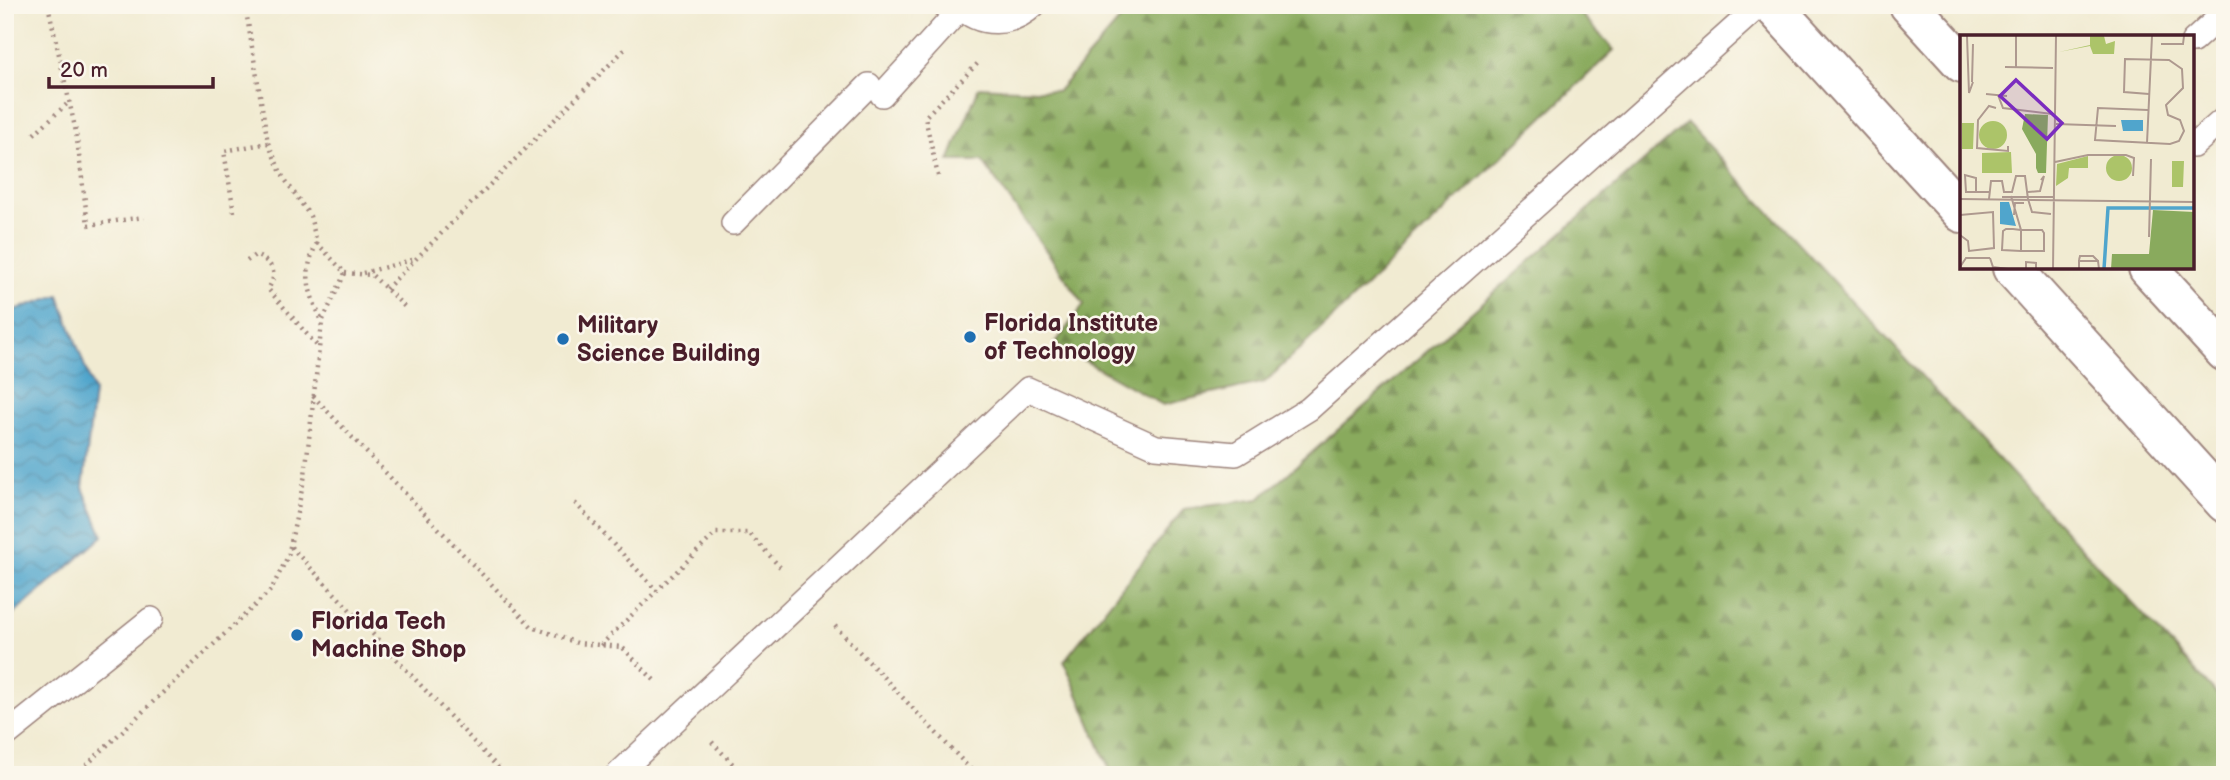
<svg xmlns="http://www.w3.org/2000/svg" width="2230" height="780" viewBox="0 0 2230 780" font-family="'Balsamiq Sans',sans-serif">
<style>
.forest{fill:url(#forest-firs);stroke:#6a6444;stroke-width:2}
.water{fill:url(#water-waves);stroke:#4d627c;stroke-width:2}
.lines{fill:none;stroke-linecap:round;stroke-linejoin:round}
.service-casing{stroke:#9e857e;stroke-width:26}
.secondary-casing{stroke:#9e857e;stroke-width:42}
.path{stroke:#9e857e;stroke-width:4.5;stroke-dasharray:2 5;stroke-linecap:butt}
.service{stroke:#fff;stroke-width:23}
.secondary{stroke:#fff;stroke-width:38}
.poi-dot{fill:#1f6fb2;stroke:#fbf7ec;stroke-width:2.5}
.labels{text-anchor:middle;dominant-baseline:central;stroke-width:5;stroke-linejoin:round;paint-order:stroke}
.poi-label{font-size:24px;font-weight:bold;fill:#4a1f2b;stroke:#fbf7ec;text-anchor:start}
.inset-river{fill:none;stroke:#50a5cc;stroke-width:3.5}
.inset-road{fill:none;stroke:#ae998f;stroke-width:2}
.view{fill:#7b2cbf;fill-opacity:0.15;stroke:#7b2cbf;stroke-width:3.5}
.inset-edge{fill:none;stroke:#4a1f2b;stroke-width:3.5}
</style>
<defs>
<pattern id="forest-firs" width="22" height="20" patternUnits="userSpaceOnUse" patternTransform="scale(1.75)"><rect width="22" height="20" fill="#89aa5d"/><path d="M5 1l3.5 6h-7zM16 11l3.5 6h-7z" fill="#728a4d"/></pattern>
<pattern id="water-waves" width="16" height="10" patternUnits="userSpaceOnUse" patternTransform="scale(1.75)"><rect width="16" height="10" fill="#50a5cc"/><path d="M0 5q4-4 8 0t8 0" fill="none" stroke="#4486a6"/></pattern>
</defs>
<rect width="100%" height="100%" fill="#fbf7ec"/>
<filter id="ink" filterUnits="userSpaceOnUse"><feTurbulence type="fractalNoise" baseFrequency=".0143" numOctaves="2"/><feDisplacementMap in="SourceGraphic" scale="14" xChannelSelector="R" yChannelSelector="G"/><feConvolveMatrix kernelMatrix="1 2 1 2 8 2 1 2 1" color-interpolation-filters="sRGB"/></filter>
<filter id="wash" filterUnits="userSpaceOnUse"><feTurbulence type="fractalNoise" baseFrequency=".00686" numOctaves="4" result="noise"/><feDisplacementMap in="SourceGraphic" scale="28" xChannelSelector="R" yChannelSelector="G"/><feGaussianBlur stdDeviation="1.57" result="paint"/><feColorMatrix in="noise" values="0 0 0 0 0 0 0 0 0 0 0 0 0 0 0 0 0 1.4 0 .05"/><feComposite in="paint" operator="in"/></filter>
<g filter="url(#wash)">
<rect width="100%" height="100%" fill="#f1ebd2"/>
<path class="forest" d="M 1133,5 L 1573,5 L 1614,50 L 1265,382 L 1163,405 L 1055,344 L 1084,304 L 982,161 L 949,161 L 979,87 L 1058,91 Z
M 1687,123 L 2225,703 L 2225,775 L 1112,775 L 1064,661 L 1184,509 L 1259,499 Z"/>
<path class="water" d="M 59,295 L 94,392 L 83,488 L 103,536 L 5,622 L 5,313 Z"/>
</g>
<g filter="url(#ink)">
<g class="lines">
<defs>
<path id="service" d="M 958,5 C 980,28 1012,26 1034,5
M 2193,41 L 2225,12
M 882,95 L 961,8
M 2193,146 L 2225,118
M 733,223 L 869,85
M 5,736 L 151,619
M 617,775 L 1028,389 L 1156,447 L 1236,454 L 1309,409 L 1760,5"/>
<path id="secondary" d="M 1772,5 L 1962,213
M 1909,5 L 1962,63
M 2012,268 L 2225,503
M 2148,268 L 2225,352"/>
</defs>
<use href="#service" class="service-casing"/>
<use href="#secondary" class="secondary-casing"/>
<path class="path" d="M 48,5 L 76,132 L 88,225 L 144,217
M 34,134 L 69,102
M 938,176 L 925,117 L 980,61
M 234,212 L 224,151 L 268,143 L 245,5
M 317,243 C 302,273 308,291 322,321
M 247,261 L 255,255 C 272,262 279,272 268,289 L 318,347
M 345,273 L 372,275 L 407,309
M 363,273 L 416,259
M 386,289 L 625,49
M 313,396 L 532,627 L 577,643 L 622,647 L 654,680
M 575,503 L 657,591
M 291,547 L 505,775
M 835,626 L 976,775
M 601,645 L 716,533 L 749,533 L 780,567
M 712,742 L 743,775
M 76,775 L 271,590 L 288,556 L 305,475 L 322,322 L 345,273 L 317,243 L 310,216 L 282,175 L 268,143"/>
<use href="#service" class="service"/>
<use href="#secondary" class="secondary"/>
</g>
</g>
<g class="poi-dot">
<circle cx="970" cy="337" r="7"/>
<circle cx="563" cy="339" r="7"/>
<circle cx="297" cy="635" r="7"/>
</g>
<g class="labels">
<g class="poi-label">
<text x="984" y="323">Florida Institute<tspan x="984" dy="28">of Technology</tspan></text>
<text x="577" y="325">Military<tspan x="577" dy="28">Science Building</tspan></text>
<text x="311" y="621">Florida Tech<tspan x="311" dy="28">Machine Shop</tspan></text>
</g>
</g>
<g transform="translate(1960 35)">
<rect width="234" height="234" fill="#f1ebd2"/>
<path d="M 130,1 L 144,1 L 146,9 L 155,6 L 154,19 L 133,19 L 130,11 L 99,17 L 130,10 ZM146 133a13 13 0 1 1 26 0a13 13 0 1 1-26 0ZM 128,121 L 128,133 L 109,133 L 108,143 L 96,151 L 97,129 Z" fill="#acc469"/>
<path d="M 65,79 L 88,80 L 86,138 L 78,138 L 76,133 L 76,119 L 62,94 ZM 193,175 L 234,177 L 234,234 L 151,234 L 152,219 L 189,219 Z" fill="#89aa5d"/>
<path d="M19 100a14 14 0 1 1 28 0a14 14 0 1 1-28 0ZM 2,88 L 14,88 L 13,114 L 2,114 ZM 51,117 L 52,138 L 22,138 L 22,118 ZM 212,126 L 224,126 L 223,152 L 212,152 Z" fill="#acc469"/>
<path d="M 183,85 L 183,96 L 163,96 L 161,85 ZM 40,167 L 49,167 L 56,191 L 40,189 Z" fill="#50a5cc"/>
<path class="inset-river" d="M 144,234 L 148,173 L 235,173"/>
<path class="inset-road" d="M 7,1 L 9,58 L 13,47M 201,9 L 223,9 L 224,1M 45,32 L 93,33M 56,32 L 56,1M 12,47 L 13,9M 26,59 L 47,61M 38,60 L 43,73 L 92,79M 36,73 L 29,71 L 18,85 L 17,113 L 48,116 L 48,111M 188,75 L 138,73 L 135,105 L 210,109 L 219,106 L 224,96 L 220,85 L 208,80 L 206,70 L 223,53 L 222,34 L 209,25 L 165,24 L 164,57 L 189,59M 96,89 L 156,91M 187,108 L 192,1M 95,127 L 128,120 L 166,120 L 174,123 L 173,141M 16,157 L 16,143 L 5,140 L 6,157 L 29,157M 68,157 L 80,156 L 84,141 L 81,145M 51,161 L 61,195 L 61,216 L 84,216 L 84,198 L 82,195 L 61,195 L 53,194 L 46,194 L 43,196 L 42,215 L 61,216M 42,162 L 93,162M 0,164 L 235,167M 29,164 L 31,146 L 42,146 L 44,157 L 52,157 L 56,141 L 65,141 L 68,164M 68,164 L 72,177 L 91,179M 0,180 L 33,177 L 34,213 L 9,216 L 8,206 L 0,200M 54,180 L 55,168 L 64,168M 189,202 L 191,124M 30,223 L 33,232 L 48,234M 119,225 L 120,221 L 133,221 L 138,226M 0,232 L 6,223 L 30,223M 66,234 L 66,227 L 76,228 L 76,234M 93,234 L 96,1M 119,234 L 119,226 L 138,226 L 139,234"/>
<path class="view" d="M 56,45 L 102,88 L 87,104 L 40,61 Z"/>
<rect width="234" height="234" class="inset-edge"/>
</g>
<rect width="2230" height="780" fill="none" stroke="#fbf7ec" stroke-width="28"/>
<path d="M49 77v10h164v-10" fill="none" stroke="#4a1f2b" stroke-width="3.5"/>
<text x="60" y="77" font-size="21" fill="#4a1f2b" stroke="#fbf7ec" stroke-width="5" paint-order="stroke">20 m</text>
</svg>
